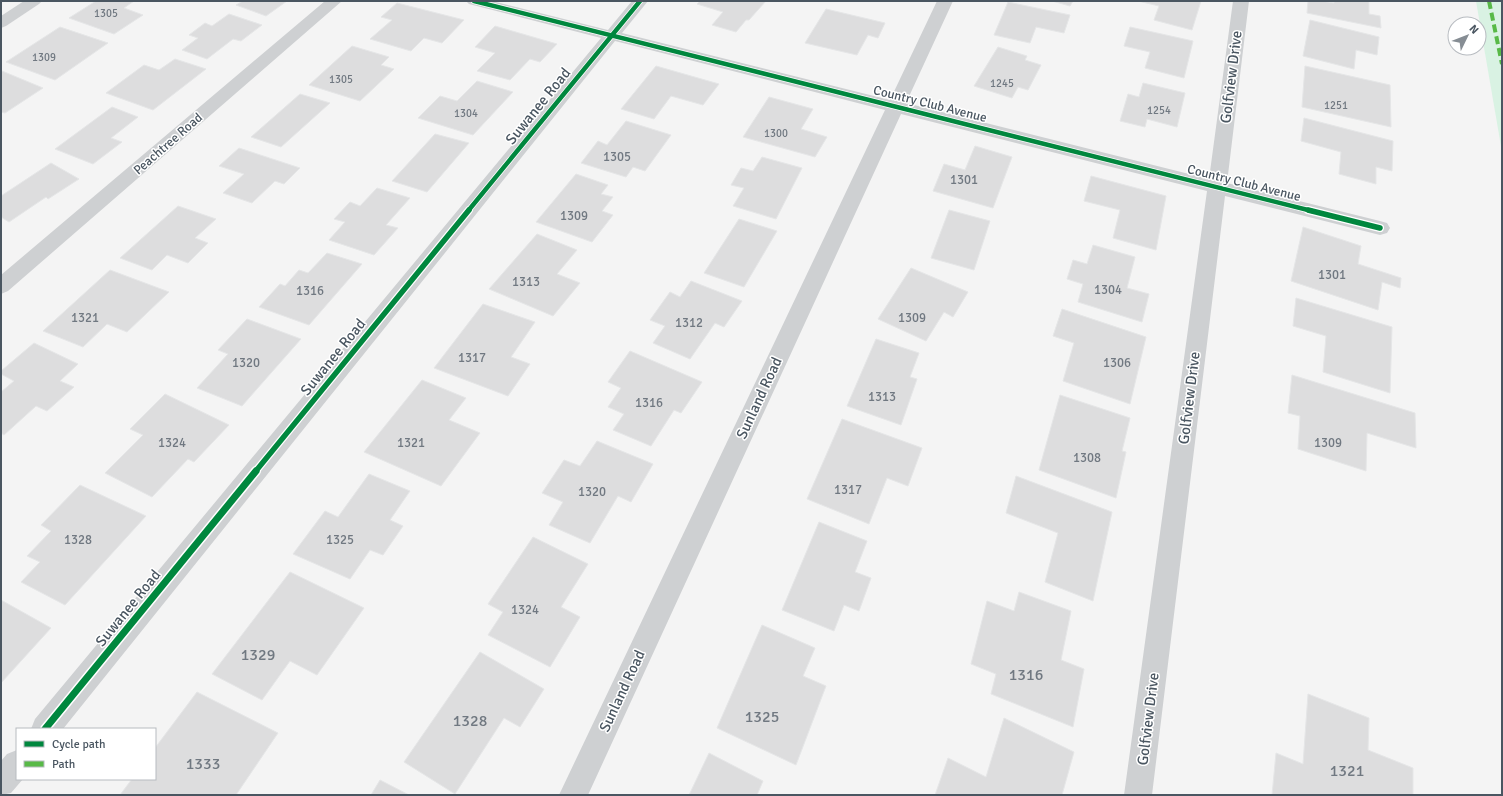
<svg xmlns="http://www.w3.org/2000/svg" width="1503" height="796" viewBox="0 0 1503 796" font-family="Signika,sans-serif">
<style>
.green{fill:#d9f2e3}
.building{fill:#ddddde;stroke:#e5e6e7}
.lines{fill:none;stroke-linecap:round;stroke-linejoin:round}
.minor{fill:#ced0d2;fill-rule:evenodd}
.quiet{stroke:#58b947;stroke-width:4;stroke-dasharray:8 4;stroke-linecap:butt}
.cycleway-far2-casing{stroke:#fff;stroke-width:6}
.cycleway-far1-casing{stroke:#fff;stroke-width:8}
.cycleway-casing{stroke:#fff;stroke-width:10}
.cycleway-far2{stroke:#00873e;stroke-width:4.5}
.cycleway-far1{stroke:#00873e;stroke-width:5.5}
.cycleway{stroke:#00873e;stroke-width:7}
.labels{text-anchor:middle;dominant-baseline:central;stroke-width:3;stroke-linejoin:round;paint-order:stroke}
.far-number-label{font-size:11px;fill:#707881}
.far-street-label{font-size:13px;fill:#4a5661;stroke:#fff}
.number-label{font-size:13px;fill:#707881}
.street-label{font-size:15px;fill:#4a5661;stroke:#fff}
.near-number-label{font-size:16px;fill:#707881}
</style>
<rect width="100%" height="100%" fill="#f4f4f4"/>
<path class="green" d="M 1476,1 L 1502,1 L 1502,152 Z"/>
<path class="building" d="M 96,1 L 134,1 L 124,8 L 143,15 L 114,34 L 69,18 Z
M 243,1 L 287,1 L 266,16 L 236,5 Z
M 700,1 L 766,1 L 749,20 L 746,20 L 736,32 L 712,25 L 723,12 L 697,4 Z
M 1052,1 L 1073,1 L 1070,6 Z
M 1138,1 L 1201,1 L 1192,30 L 1154,20 L 1159,6 Z
M 1308,1 L 1322,1 L 1334,3 L 1334,1 L 1369,1 L 1369,14 L 1380,16 L 1381,28 L 1307,13 Z
M 1008,2 L 1070,15 L 1064,33 L 1036,27 L 1030,43 L 994,35 Z
M 397,3 L 464,20 L 442,43 L 424,38 L 411,51 L 370,39 L 392,20 L 381,17 Z
M 826,9 L 885,23 L 878,38 L 868,35 L 857,55 L 805,43 Z
M 229,14 L 262,25 L 241,41 L 233,39 L 207,59 L 182,50 L 198,38 L 189,35 L 205,23 L 212,26 Z
M 1310,20 L 1379,37 L 1377,55 L 1356,50 L 1354,69 L 1303,56 Z
M 495,26 L 557,44 L 540,62 L 530,59 L 510,80 L 477,71 L 495,53 L 475,47 Z
M 60,27 L 108,43 L 55,80 L 6,62 Z
M 1130,27 L 1193,41 L 1184,78 L 1145,68 L 1150,52 L 1124,46 Z
M 352,46 L 389,57 L 381,65 L 394,69 L 360,101 L 309,85 Z
M 998,47 L 1027,56 L 1025,60 L 1041,65 L 1028,90 L 1018,87 L 1012,98 L 974,86 Z
M 175,59 L 206,69 L 153,110 L 106,93 L 144,65 L 159,70 Z
M 656,66 L 719,84 L 703,105 L 671,96 L 654,119 L 621,109 Z
M 1305,66 L 1390,85 L 1391,127 L 1302,107 Z
M 1,71 L 2,71 L 43,88 L 5,113 L 1,112 Z
M 477,81 L 513,92 L 473,135 L 418,118 L 440,96 L 457,101 Z
M 1143,83 L 1185,93 L 1177,127 L 1147,119 L 1145,127 L 1120,121 L 1128,94 L 1139,97 Z
M 300,94 L 330,103 L 281,147 L 251,137 Z
M 769,97 L 813,109 L 801,129 L 827,137 L 815,157 L 743,137 Z
M 112,107 L 138,117 L 111,138 L 122,142 L 93,164 L 55,149 Z
M 1304,118 L 1393,141 L 1392,171 L 1376,167 L 1376,184 L 1339,174 L 1341,152 L 1301,141 Z
M 626,121 L 671,135 L 645,171 L 633,167 L 626,177 L 581,163 L 598,141 L 607,145 Z
M 435,134 L 469,143 L 427,192 L 392,181 Z
M 975,146 L 1012,157 L 993,208 L 933,191 L 944,164 L 965,170 Z
M 239,148 L 300,168 L 284,184 L 275,181 L 252,203 L 223,193 L 244,174 L 219,166 Z
M 762,157 L 802,168 L 776,219 L 733,206 L 744,188 L 731,185 L 741,168 L 753,171 Z
M 51,163 L 79,179 L 48,199 L 46,197 L 9,222 L 1,217 L 1,196 Z
M 576,174 L 608,185 L 601,194 L 613,197 L 602,211 L 613,215 L 592,242 L 536,222 Z
M 1091,176 L 1166,196 L 1156,250 L 1113,238 L 1120,210 L 1084,201 Z
M 377,188 L 410,198 L 386,225 L 398,228 L 374,255 L 329,240 L 345,222 L 334,219 L 350,202 L 360,206 Z
M 178,206 L 216,219 L 195,238 L 208,243 L 188,263 L 167,255 L 152,270 L 120,258 Z
M 949,210 L 990,221 L 974,270 L 931,258 Z
M 739,219 L 777,231 L 744,287 L 704,273 Z
M 1303,227 L 1361,246 L 1358,264 L 1401,278 L 1400,288 L 1382,282 L 1378,310 L 1291,281 Z
M 537,234 L 577,250 L 557,274 L 580,283 L 553,316 L 489,289 Z
M 1093,245 L 1135,257 L 1127,288 L 1149,294 L 1142,322 L 1078,302 L 1083,284 L 1067,279 L 1073,260 L 1087,264 Z
M 327,253 L 362,264 L 309,325 L 259,307 L 280,284 L 285,286 L 299,270 L 308,273 Z
M 911,268 L 968,292 L 953,317 L 944,312 L 926,341 L 878,319 Z
M 110,270 L 169,292 L 127,332 L 107,324 L 83,347 L 43,331 Z
M 691,281 L 742,301 L 724,327 L 715,323 L 690,359 L 653,343 L 665,326 L 650,320 L 670,292 L 680,297 Z
M 1296,298 L 1392,327 L 1390,393 L 1323,372 L 1326,336 L 1293,326 Z
M 483,304 L 535,322 L 511,357 L 530,364 L 508,396 L 434,368 Z
M 1062,309 L 1146,337 L 1130,404 L 1063,381 L 1074,343 L 1053,336 Z
M 247,319 L 301,339 L 242,406 L 197,388 L 228,354 L 218,350 Z
M 876,339 L 919,353 L 910,377 L 917,379 L 901,425 L 847,406 Z
M 34,343 L 78,364 L 60,381 L 74,387 L 47,411 L 36,406 L 4,435 L 1,433 L 1,392 L 14,381 L 1,374 L 1,371 Z
M 630,351 L 702,382 L 681,413 L 674,410 L 651,446 L 613,430 L 624,414 L 608,407 L 621,388 L 608,382 Z
M 1292,375 L 1415,413 L 1416,448 L 1367,433 L 1366,471 L 1298,449 L 1300,416 L 1288,413 Z
M 422,380 L 466,398 L 449,420 L 480,433 L 441,486 L 364,452 Z
M 165,394 L 229,425 L 194,462 L 188,459 L 152,497 L 105,473 L 143,435 L 130,429 Z
M 1060,395 L 1130,418 L 1122,451 L 1126,452 L 1116,498 L 1039,470 Z
M 842,419 L 922,448 L 908,486 L 887,478 L 869,524 L 807,499 Z
M 597,441 L 653,464 L 631,502 L 618,496 L 590,543 L 549,525 L 563,502 L 542,493 L 564,460 L 580,466 Z
M 369,474 L 410,491 L 390,520 L 403,526 L 383,555 L 370,550 L 350,579 L 293,554 L 325,511 L 338,517 Z
M 1016,476 L 1112,512 L 1093,601 L 1045,582 L 1058,533 L 1006,513 Z
M 80,485 L 146,516 L 65,605 L 21,582 L 40,562 L 27,556 L 51,531 L 41,525 Z
M 819,522 L 867,541 L 855,572 L 871,578 L 859,611 L 844,605 L 834,631 L 782,610 Z
M 533,537 L 588,564 L 561,607 L 580,617 L 550,667 L 488,635 L 503,612 L 488,604 Z
M 290,572 L 364,608 L 317,675 L 290,661 L 262,700 L 212,674 Z
M 1019,592 L 1071,611 L 1061,660 L 1084,669 L 1073,727 L 991,694 L 996,674 L 971,664 L 987,601 L 1014,611 Z
M 1,600 L 51,628 L 1,683 Z
M 762,625 L 815,648 L 803,676 L 826,686 L 796,765 L 717,728 Z
M 480,652 L 544,689 L 520,727 L 504,718 L 455,794 L 404,762 Z
M 197,692 L 278,733 L 236,795 L 120,795 L 132,779 L 155,779 L 155,748 Z
M 1308,694 L 1369,718 L 1368,750 L 1413,768 L 1413,795 L 1272,795 L 1276,753 L 1303,764 Z
M 1004,718 L 1074,752 L 1062,795 L 935,795 L 948,758 L 986,777 Z
M 709,753 L 763,781 L 757,795 L 689,795 Z
M 380,780 L 409,795 L 371,795 Z"/>
<g class="lines">
<path class="minor" d="M 24,1 L 42,1 L 39,4 L 6,26 L 1,28 L 1,16 Z
M 325,1 L 342,1 L 8,291 L 1,294 L 1,275 Z
M 466,1 L 492,1 L 608,30 L 632,1 L 648,1 L 622,33 L 890,100 L 937,1 L 953,1 L 906,103 L 1209,179 L 1233,1 L 1249,1 L 1227,183 L 1380,221 L 1387,223 L 1390,228 L 1387,233 L 1380,235 L 1225,196 L 1152,795 L 1124,795 L 1207,191 L 901,114 L 588,795 L 559,795 L 885,110 L 615,41 L 63,729 L 31,729 L 35,719 L 601,38 L 469,4 Z
M 17,750 L 17,779 L 23,779 L 11,793 L 1,795 L 1,761 L 7,754 Z"/>
<path class="quiet" d="M 1489,1 L 1502,64"/>
<defs>
<path id="cycleway-far2" d="M 474,1 L 1312,211
M 468,211 L 640,1"/>
<path id="cycleway-far1" d="M 1308,210 L 1380,228
M 255,472 L 469,210"/>
<path id="cycleway" d="M 45,729 L 256,471"/>
</defs>
<use href="#cycleway-far2" class="cycleway-far2-casing"/>
<use href="#cycleway-far1" class="cycleway-far1-casing"/>
<use href="#cycleway" class="cycleway-casing"/>
<use href="#cycleway-far2" class="cycleway-far2"/>
<use href="#cycleway-far1" class="cycleway-far1"/>
<use href="#cycleway" class="cycleway"/>
</g>
<g class="labels">
<g class="far-number-label">
<text x="106" y="13">1305</text>
<text x="44" y="57">1309</text>
<text x="341" y="79">1305</text>
<text x="1002" y="83">1245</text>
<text x="1336" y="105">1251</text>
<text x="1159" y="110">1254</text>
<text x="466" y="113">1304</text>
<text x="776" y="133">1300</text>
</g>
<g class="far-street-label">
<text transform="translate(930 104) rotate(14)">Country Club Avenue</text>
<text transform="translate(168 144) rotate(-41)">Peachtree Road</text>
<text transform="translate(1244 183) rotate(14)">Country Club Avenue</text>
</g>
<g class="number-label">
<text x="617" y="157">1305</text>
<text x="964" y="180">1301</text>
<text x="574" y="216">1309</text>
<text x="1332" y="275">1301</text>
<text x="526" y="282">1313</text>
<text x="1108" y="290">1304</text>
<text x="310" y="291">1316</text>
<text x="85" y="318">1321</text>
<text x="912" y="318">1309</text>
<text x="689" y="323">1312</text>
<text x="472" y="358">1317</text>
<text x="246" y="363">1320</text>
<text x="1117" y="363">1306</text>
<text x="882" y="397">1313</text>
<text x="649" y="403">1316</text>
<text x="172" y="443">1324</text>
<text x="411" y="443">1321</text>
<text x="1328" y="443">1309</text>
<text x="1087" y="458">1308</text>
<text x="848" y="490">1317</text>
<text x="592" y="492">1320</text>
<text x="78" y="540">1328</text>
<text x="340" y="540">1325</text>
<text x="525" y="610">1324</text>
</g>
<g class="street-label">
<text transform="translate(1231 77) rotate(-83)">Golfview Drive</text>
<text transform="translate(538 106) rotate(-51)">Suwanee Road</text>
<text transform="translate(333 357) rotate(-51)">Suwanee Road</text>
<text transform="translate(759 398) rotate(-65)">Sunland Road</text>
<text transform="translate(1189 398) rotate(-83)">Golfview Drive</text>
<text transform="translate(128 608) rotate(-51)">Suwanee Road</text>
<text transform="translate(622 691) rotate(-65)">Sunland Road</text>
<text transform="translate(1148 719) rotate(-83)">Golfview Drive</text>
</g>
<g class="near-number-label">
<text x="258" y="655">1329</text>
<text x="1026" y="675">1316</text>
<text x="762" y="717">1325</text>
<text x="470" y="721">1328</text>
<text x="203" y="764">1333</text>
<text x="1347" y="771">1321</text>
</g>
</g>
<rect width="1503" height="796" fill="none" stroke="#4a5661" stroke-width="4"/>
<rect x="16" y="728" width="140" height="52" fill="#ffffff" stroke="#b7bbc0"/>
<rect x="24" y="741" width="20" height="6" fill="#00873e" stroke="#b7bbc0"/>
<text x="52" y="748" font-size="12" fill="#4a5661">Cycle path</text>
<rect x="24" y="761" width="20" height="6" fill="#58b947" stroke="#b7bbc0"/>
<text x="52" y="768" font-size="12" fill="#4a5661">Path</text>
<g transform="translate(1467 36) rotate(47)"><circle r="19" fill="#ffffff" stroke="#b7bbc0"/>
<path d="M0-3L7 15L0 10L-7 15Z" fill="#868d94"/>
<text y="-6" font-size="11" font-weight="bold" text-anchor="middle" fill="#4a5661">N</text>
</g>
</svg>
